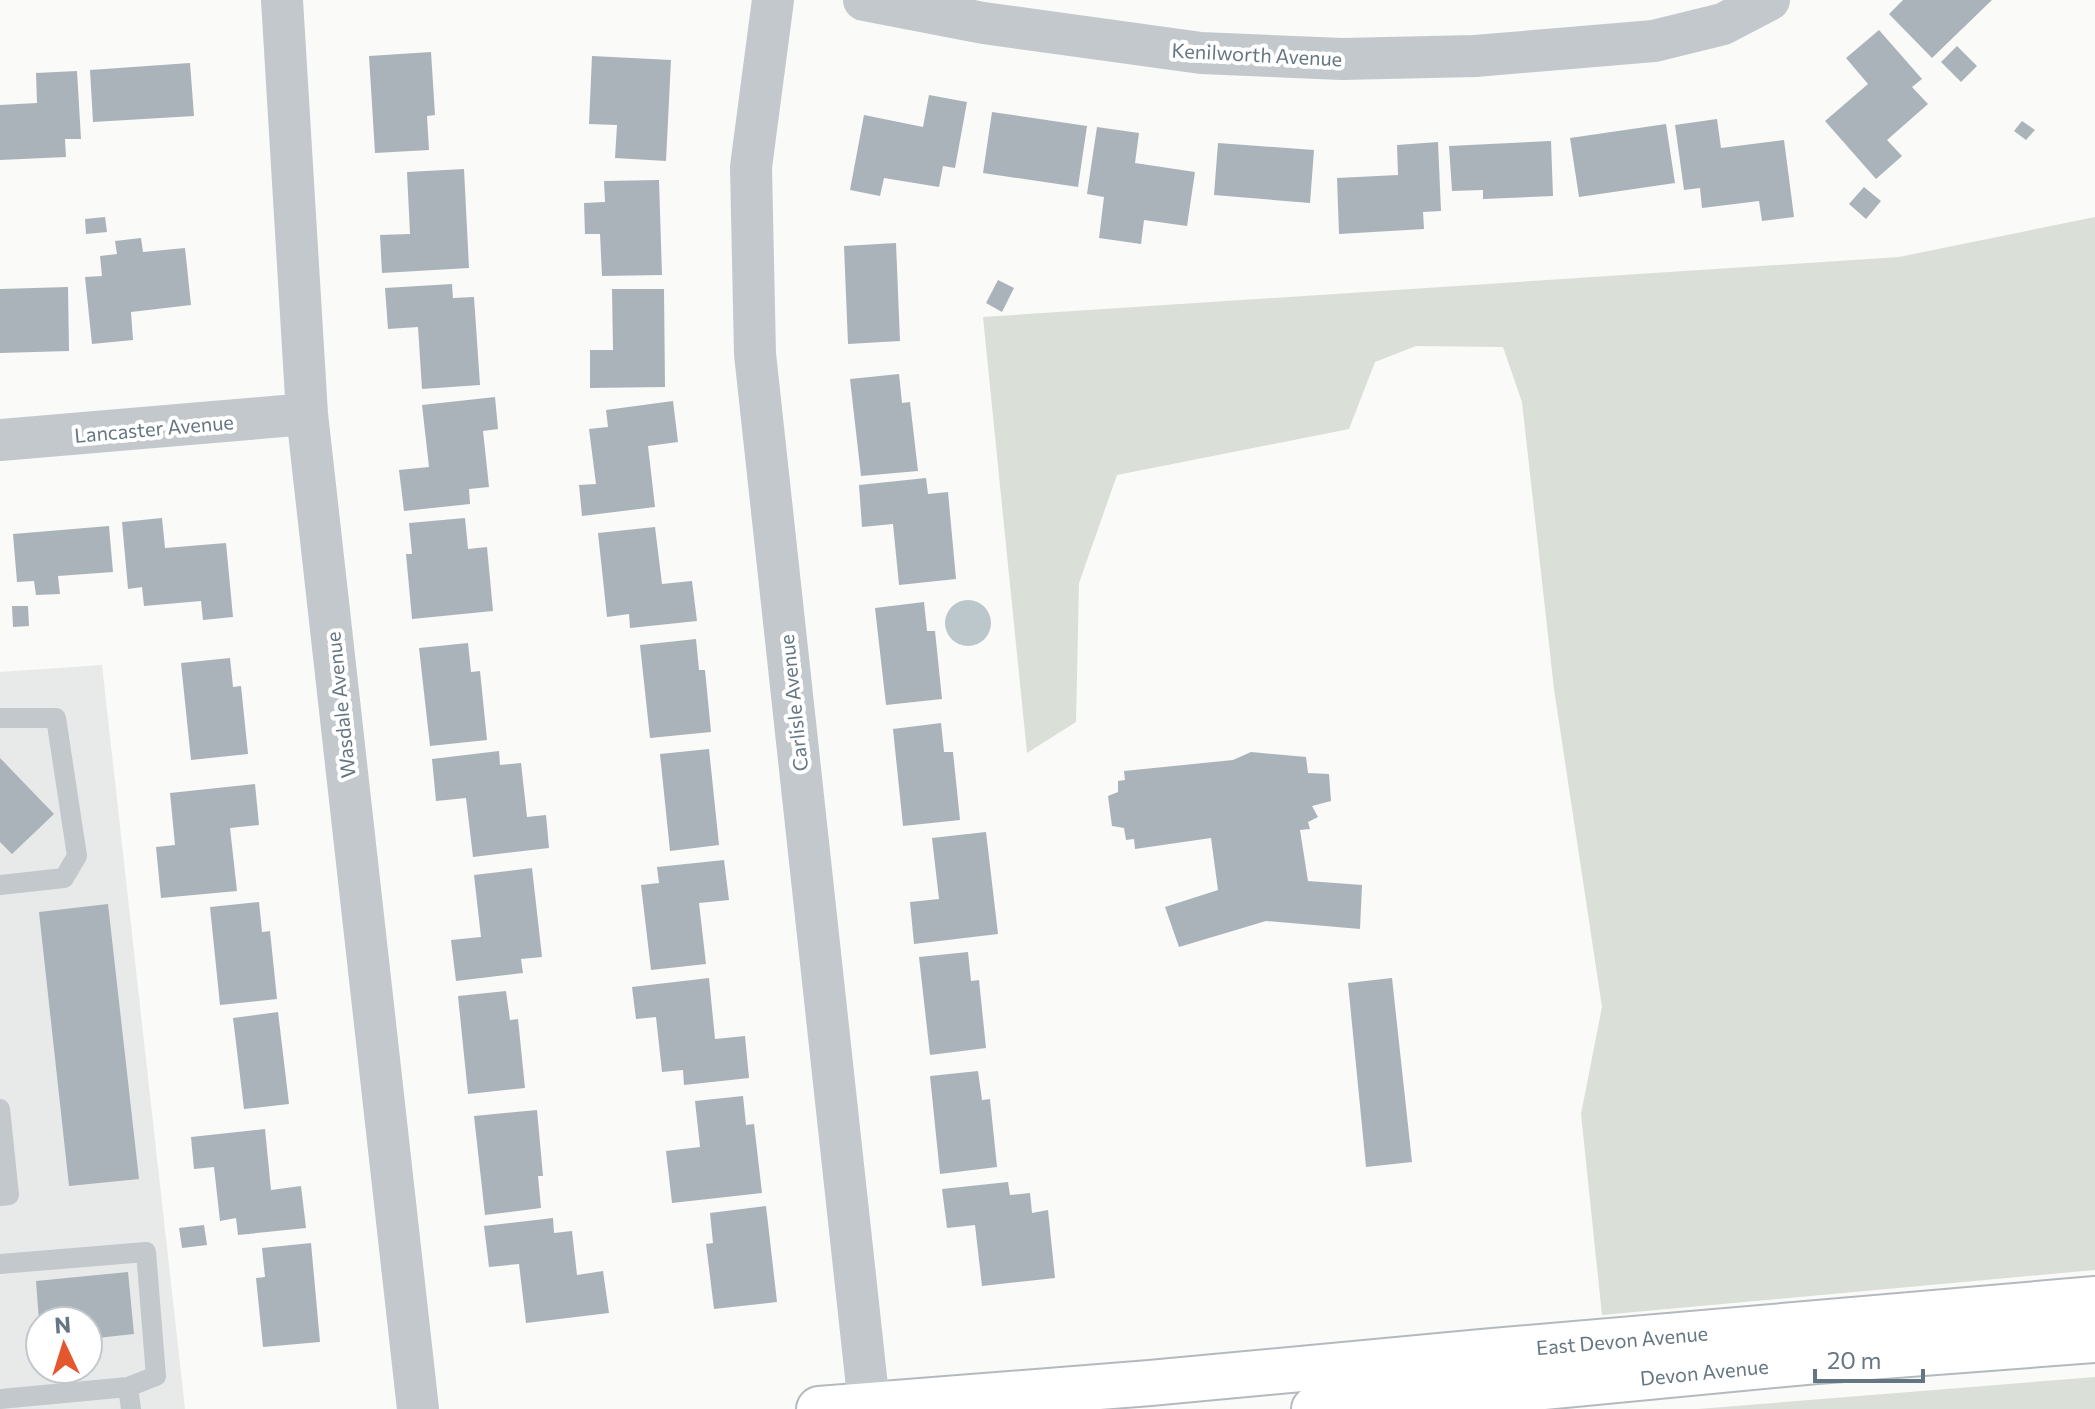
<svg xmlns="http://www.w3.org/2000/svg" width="2095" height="1409" viewBox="0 0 2095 1409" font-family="Commissioner,sans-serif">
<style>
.built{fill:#e8e9e9;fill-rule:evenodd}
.green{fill:#dadfd7}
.water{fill:#bbc7cb}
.building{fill:#aab3b9}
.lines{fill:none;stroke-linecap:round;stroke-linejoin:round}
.secondary-casing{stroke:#b3babf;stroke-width:48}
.service{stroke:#c3c8cc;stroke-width:20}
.minor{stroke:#c3c8cc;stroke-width:42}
.secondary{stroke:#fff;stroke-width:44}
.labels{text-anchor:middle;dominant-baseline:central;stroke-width:8;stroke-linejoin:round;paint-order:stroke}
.street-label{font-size:20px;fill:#657683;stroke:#fff}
</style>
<rect width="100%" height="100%" fill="#fafaf8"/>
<path class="built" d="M 102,665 L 185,1409 L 0,1409 L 0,672 ZM 40,1321 L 88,1321 L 88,1369 L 40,1369 Z"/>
<path class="green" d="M 2095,217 L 2095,1270 L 1602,1315 L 1581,1114 L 1602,1007 L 1554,689 L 1522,402 L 1503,347 L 1416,346 L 1375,362 L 1349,429 L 1117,475 L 1079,583 L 1076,722 L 1027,753 L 983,317 L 1899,257 Z
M 2095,1377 L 2095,1409 L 1698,1409 Z"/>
<path class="water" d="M945 623a23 23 0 1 1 46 0a23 23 0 1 1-46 0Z"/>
<path class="building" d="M 1903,0 L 1992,0 L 1932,58 L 1889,14 Z
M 1879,30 L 1922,79 L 1912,87 L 1928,104 L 1887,140 L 1902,156 L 1876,179 L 1825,121 L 1868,84 L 1846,58 Z
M 1957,46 L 1977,66 L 1961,82 L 1941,62 Z
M 431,52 L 435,115 L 427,116 L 429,150 L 375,153 L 369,56 Z
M 592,56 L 671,60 L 666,161 L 615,158 L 617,125 L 589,124 Z
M 190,63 L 194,116 L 93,122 L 90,70 Z
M 77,71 L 81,139 L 65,139 L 66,157 L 0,160 L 0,105 L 37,103 L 36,73 Z
M 929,95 L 967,102 L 955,168 L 943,166 L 939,187 L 884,178 L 880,196 L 850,190 L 864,115 L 923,127 Z
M 992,112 L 1087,126 L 1078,187 L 983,173 Z
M 1717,119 L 1721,148 L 1784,140 L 1794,217 L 1762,221 L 1759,201 L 1702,208 L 1700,188 L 1684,190 L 1675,125 Z
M 2022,121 L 2035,130 L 2026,140 L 2014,131 Z
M 1666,124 L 1675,183 L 1579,197 L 1570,138 Z
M 1097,127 L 1139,133 L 1135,163 L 1195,172 L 1187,226 L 1144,220 L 1141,244 L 1099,238 L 1104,197 L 1087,194 Z
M 1551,141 L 1553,196 L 1483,199 L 1483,190 L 1452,191 L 1449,146 Z
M 1438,142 L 1441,211 L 1423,212 L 1424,229 L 1339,234 L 1337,178 L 1398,175 L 1397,145 Z
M 1218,143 L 1314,150 L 1310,203 L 1214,195 Z
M 464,169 L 469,268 L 382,273 L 380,235 L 410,234 L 407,172 Z
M 659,180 L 662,275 L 602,276 L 600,234 L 585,234 L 584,203 L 605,202 L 604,181 Z
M 1864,187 L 1881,201 L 1866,219 L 1849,204 Z
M 105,217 L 107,232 L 86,234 L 85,219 Z
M 141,238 L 143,252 L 185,248 L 191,305 L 131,312 L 133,340 L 92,344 L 85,277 L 102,276 L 100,256 L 117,254 L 115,241 Z
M 896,243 L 900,341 L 848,344 L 844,246 Z
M 998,280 L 1014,288 L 1002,312 L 986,303 Z
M 452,284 L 453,298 L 474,297 L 480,385 L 422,389 L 418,327 L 388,329 L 385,288 Z
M 68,287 L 69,351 L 0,353 L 0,289 Z
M 612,289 L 664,289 L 665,387 L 590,388 L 590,350 L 613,350 Z
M 899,374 L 902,403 L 910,402 L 918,471 L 861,476 L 850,379 Z
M 495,397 L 498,429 L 483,431 L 489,487 L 469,489 L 470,504 L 404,511 L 399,470 L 429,467 L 422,405 Z
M 673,401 L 678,442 L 648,446 L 655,507 L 582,516 L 579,485 L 596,484 L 589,429 L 608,427 L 606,410 Z
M 926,478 L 928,494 L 948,492 L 956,579 L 899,585 L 893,524 L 862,527 L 859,485 Z
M 162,518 L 165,548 L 226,543 L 233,617 L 203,620 L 201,601 L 144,606 L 142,587 L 128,589 L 122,522 Z
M 465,518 L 468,549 L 487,547 L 493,611 L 412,619 L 406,554 L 412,554 L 409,523 Z
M 109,526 L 113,572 L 58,576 L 60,594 L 36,595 L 34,581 L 17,582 L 13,534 Z
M 655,527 L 662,584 L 692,581 L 697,621 L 630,628 L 629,614 L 607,617 L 598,533 Z
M 924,602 L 927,631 L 935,631 L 942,699 L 886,705 L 875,608 Z
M 12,606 L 28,606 L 29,626 L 13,627 Z
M 696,639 L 699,670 L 705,670 L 711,732 L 650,738 L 640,645 Z
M 468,643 L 471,672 L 480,671 L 487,740 L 430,746 L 419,648 Z
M 230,658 L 233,687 L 241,686 L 248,754 L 191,760 L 181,663 Z
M 941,723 L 944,752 L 953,752 L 960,820 L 903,826 L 893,729 Z
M 709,749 L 719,845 L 670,851 L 660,754 Z
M 499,751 L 500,765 L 521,763 L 527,817 L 546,815 L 549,848 L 473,857 L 466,798 L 436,801 L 432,759 Z
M 1251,752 L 1306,757 L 1308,773 L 1329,774 L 1331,801 L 1312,806 L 1318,817 L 1308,822 L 1310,829 L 1300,830 L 1308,881 L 1362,885 L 1360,929 L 1266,921 L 1179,947 L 1165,907 L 1218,890 L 1211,838 L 1135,849 L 1134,839 L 1126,840 L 1124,828 L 1112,826 L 1108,796 L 1118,792 L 1118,781 L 1125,780 L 1124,771 L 1233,760 Z
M 0,758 L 54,814 L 12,854 L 0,842 Z
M 255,784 L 259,825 L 230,828 L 237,891 L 161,898 L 156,847 L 175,845 L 170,793 Z
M 986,832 L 998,934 L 914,944 L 910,902 L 939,899 L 932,838 Z
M 724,860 L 729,900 L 699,903 L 706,964 L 651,970 L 641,885 L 659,883 L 657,867 Z
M 532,868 L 542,957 L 521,959 L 523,973 L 456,981 L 451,940 L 481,937 L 474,875 Z
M 259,902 L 262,932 L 270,931 L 277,999 L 220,1005 L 210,907 Z
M 108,904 L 139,1179 L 69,1186 L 39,912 Z
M 968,952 L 971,981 L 979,980 L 986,1048 L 930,1055 L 919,957 Z
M 709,978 L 715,1039 L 745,1036 L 749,1078 L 684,1085 L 683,1070 L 662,1072 L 656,1017 L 636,1019 L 632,987 Z
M 1392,978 L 1412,1162 L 1366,1167 L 1348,983 Z
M 506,991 L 510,1020 L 518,1019 L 525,1088 L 468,1094 L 458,996 Z
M 278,1012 L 289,1104 L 244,1109 L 233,1018 Z
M 978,1071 L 982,1100 L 990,1099 L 997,1167 L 940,1174 L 930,1076 Z
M 743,1096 L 746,1125 L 754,1124 L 762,1193 L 672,1203 L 666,1151 L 700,1147 L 695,1101 Z
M 537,1110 L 543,1176 L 538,1176 L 541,1208 L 485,1215 L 474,1116 Z
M 265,1129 L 271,1190 L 301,1186 L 306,1228 L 238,1235 L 236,1218 L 220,1221 L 214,1167 L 194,1169 L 191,1137 Z
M 1008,1182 L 1010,1195 L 1030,1193 L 1032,1213 L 1048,1210 L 1055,1278 L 982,1286 L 975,1225 L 947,1228 L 942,1189 Z
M 766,1206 L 777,1302 L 714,1309 L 706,1244 L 713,1243 L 710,1213 Z
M 553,1218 L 554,1233 L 572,1231 L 577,1275 L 603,1271 L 609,1313 L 526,1323 L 519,1264 L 489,1267 L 484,1226 Z
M 204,1225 L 207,1245 L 182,1248 L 179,1228 Z
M 311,1243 L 320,1342 L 263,1347 L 256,1278 L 265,1277 L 262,1248 Z
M 128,1272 L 134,1334 L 88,1339 L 88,1321 L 39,1321 L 36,1281 Z"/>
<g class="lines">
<defs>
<g id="secondary">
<path id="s1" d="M 819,1409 L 1150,1383 L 1482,1352 L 2095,1299"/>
<path id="s2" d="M 1314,1409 L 1816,1361 L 2095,1340"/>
</g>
</defs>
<use href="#secondary" class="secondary-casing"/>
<path class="service" d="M 0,718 L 56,718 L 77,856 L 64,878 L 0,885
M 0,1109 L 9,1195 L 0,1196
M 0,1264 L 146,1252 L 156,1376 L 128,1387
M 0,1399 L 128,1387 L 131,1409"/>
<path class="minor" d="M 282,0 L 307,414 L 418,1409
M 773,0 L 751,167 L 755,354 L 869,1405
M 864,0 L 983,23 L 1201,53 L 1342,59 L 1475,56 L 1654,41 L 1723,24 L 1769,0
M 0,440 L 307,414"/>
<use href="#secondary" class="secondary"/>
</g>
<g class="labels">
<g class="street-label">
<text transform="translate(1257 54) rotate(3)">Kenilworth Avenue</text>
<text transform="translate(154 428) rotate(-5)">Lancaster Avenue</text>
<text transform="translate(793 703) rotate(-96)">Carlisle Avenue</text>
<text transform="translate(340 705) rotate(-96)">Wasdale Avenue</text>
<text stroke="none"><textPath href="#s1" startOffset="806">East Devon Avenue</textPath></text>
<text stroke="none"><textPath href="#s2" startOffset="392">Devon Avenue</textPath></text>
</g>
</g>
<g transform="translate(64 1345) rotate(356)"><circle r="38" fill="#ffffff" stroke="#c1c8cd" stroke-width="2"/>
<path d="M0-6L14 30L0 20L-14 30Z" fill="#e4572e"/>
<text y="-12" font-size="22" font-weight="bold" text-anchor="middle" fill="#657683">N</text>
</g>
<path d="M1815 1369v12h108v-12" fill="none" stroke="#657683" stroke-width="4"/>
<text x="1827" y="1369" font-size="24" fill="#657683" stroke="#ffffff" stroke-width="6" paint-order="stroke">20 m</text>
</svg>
